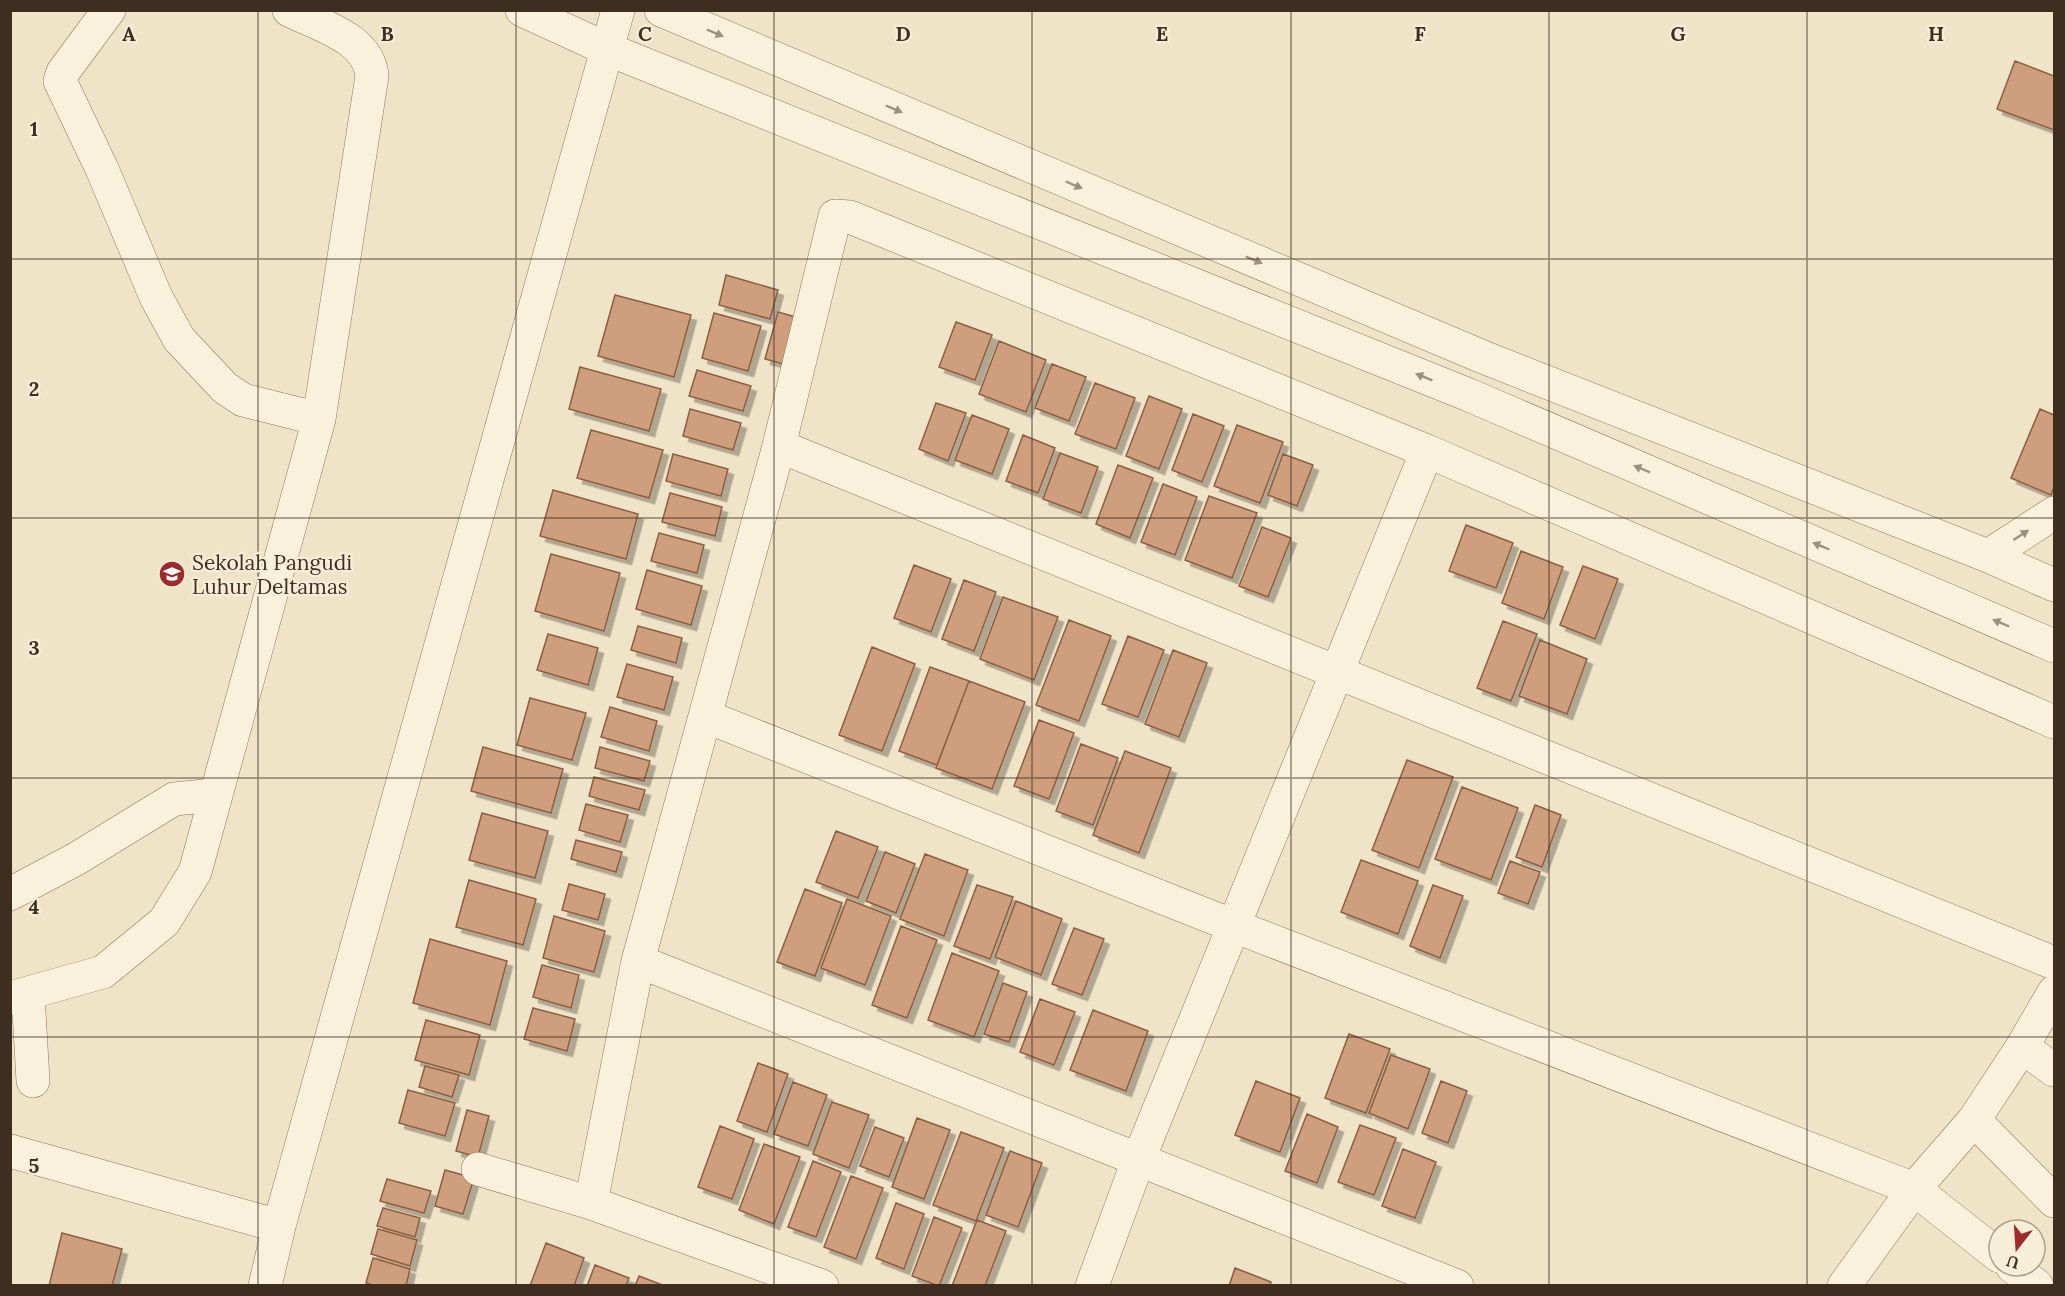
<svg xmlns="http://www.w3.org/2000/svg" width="2065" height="1296" viewBox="0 0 2065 1296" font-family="Lora,serif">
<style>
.building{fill:#cf9f7d;stroke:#8d5f41;stroke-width:1.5;filter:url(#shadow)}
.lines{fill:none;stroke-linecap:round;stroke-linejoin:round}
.minor-casing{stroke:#8d765c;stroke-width:34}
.minor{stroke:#faf1dc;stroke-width:33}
.oneway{fill:#9c907e}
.grid{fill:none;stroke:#3d2e20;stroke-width:1.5;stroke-opacity:0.55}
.labels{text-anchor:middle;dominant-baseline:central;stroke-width:4.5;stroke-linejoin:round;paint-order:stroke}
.poi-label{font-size:21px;fill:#3d2e20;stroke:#f7eed8;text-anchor:start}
.grid-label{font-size:20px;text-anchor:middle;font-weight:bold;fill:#3d2e20;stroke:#f7eed8;stroke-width:4.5;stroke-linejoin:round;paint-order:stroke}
</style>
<defs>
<filter id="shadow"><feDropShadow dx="5.5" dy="5.5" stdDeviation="0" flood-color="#0004"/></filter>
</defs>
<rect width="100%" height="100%" fill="#f0e4c8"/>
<path class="building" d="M 2015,61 L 2054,76 L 2054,130 L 1997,109 Z
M 726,275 L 778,290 L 770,319 L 719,305 Z
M 615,295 L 691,315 L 674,377 L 598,356 Z
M 778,312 L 803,319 L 791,366 L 765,359 Z
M 714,313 L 761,326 L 748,371 L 702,358 Z
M 956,322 L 992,335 L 975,380 L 939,367 Z
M 999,341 L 1046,360 L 1026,412 L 979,394 Z
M 1052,364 L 1086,377 L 1069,421 L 1035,408 Z
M 580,367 L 661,389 L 649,431 L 569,409 Z
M 697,370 L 751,386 L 743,411 L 689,396 Z
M 1095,383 L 1135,398 L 1116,449 L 1075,434 Z
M 1149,396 L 1182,409 L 1159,469 L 1126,456 Z
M 936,403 L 966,413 L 948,461 L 919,449 Z
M 690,409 L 741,423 L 733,450 L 683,436 Z
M 2040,409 L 2054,415 L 2054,487 L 2051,495 L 2011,478 Z
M 1193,414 L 1224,426 L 1202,482 L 1172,470 Z
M 972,415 L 1009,429 L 992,474 L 955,460 Z
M 1237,425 L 1283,442 L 1260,503 L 1214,486 Z
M 591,430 L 663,450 L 649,498 L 577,478 Z
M 1023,435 L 1055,448 L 1038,493 L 1006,481 Z
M 1060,453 L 1098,467 L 1081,513 L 1043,499 Z
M 673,454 L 728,469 L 721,496 L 666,481 Z
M 1283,454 L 1313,465 L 1297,506 L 1268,495 Z
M 1118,465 L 1153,478 L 1130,538 L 1096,524 Z
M 1163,484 L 1197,497 L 1175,555 L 1141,542 Z
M 553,490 L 638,514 L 626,559 L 540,536 Z
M 670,493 L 722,507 L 715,536 L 662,522 Z
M 1209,496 L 1257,513 L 1232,578 L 1185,560 Z
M 1466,525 L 1513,543 L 1496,588 L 1449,571 Z
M 1262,527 L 1291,538 L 1268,597 L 1239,586 Z
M 659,533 L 704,545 L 697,573 L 651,561 Z
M 1521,551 L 1563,567 L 1544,619 L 1502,603 Z
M 551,554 L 620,573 L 604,631 L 535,611 Z
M 914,565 L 951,579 L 931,632 L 894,618 Z
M 1583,566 L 1618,579 L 1595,639 L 1560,625 Z
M 647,570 L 702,586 L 691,625 L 636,609 Z
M 964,580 L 996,592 L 974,651 L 942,639 Z
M 1003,597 L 1058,617 L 1034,680 L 980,659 Z
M 1069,620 L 1111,636 L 1079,721 L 1036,705 Z
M 1503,621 L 1537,634 L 1511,701 L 1477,688 Z
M 638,626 L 682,638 L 676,663 L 631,650 Z
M 548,634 L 598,648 L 588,685 L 537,670 Z
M 1128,636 L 1164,650 L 1138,717 L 1102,704 Z
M 1540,640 L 1587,659 L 1567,714 L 1519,696 Z
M 872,647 L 915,664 L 882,751 L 839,735 Z
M 1173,650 L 1207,663 L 1179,737 L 1145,724 Z
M 627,664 L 673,677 L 664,710 L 617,697 Z
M 930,667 L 969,681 L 937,765 L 899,751 Z
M 969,681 L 1025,702 L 992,789 L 936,768 Z
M 530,698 L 586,713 L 572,760 L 517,745 Z
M 610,707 L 657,721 L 649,751 L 601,737 Z
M 1039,720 L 1074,733 L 1049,799 L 1014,786 Z
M 1081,744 L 1118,758 L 1093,825 L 1056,811 Z
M 483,747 L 563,769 L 551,813 L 471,791 Z
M 600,747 L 650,761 L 644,781 L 595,768 Z
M 1125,751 L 1171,768 L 1139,853 L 1093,835 Z
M 1407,760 L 1453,777 L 1419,868 L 1372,850 Z
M 594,777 L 645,790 L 639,810 L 589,796 Z
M 1462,787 L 1518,808 L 1491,880 L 1435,859 Z
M 586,804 L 628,815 L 620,842 L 579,830 Z
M 1535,805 L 1561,815 L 1542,867 L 1516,857 Z
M 482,813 L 548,831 L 535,878 L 469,860 Z
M 836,831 L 878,847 L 858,898 L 816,882 Z
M 576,840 L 622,852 L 616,872 L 571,859 Z
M 885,852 L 915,864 L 896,913 L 866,901 Z
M 925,854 L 968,870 L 944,936 L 900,919 Z
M 1361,860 L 1418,881 L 1398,934 L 1341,912 Z
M 1510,861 L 1540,872 L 1528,904 L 1498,893 Z
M 469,880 L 536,899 L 523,945 L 456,927 Z
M 569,884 L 605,894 L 598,920 L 562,910 Z
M 977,885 L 1013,897 L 990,959 L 954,946 Z
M 1433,885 L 1463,896 L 1440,958 L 1410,946 Z
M 805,889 L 842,903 L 815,976 L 777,962 Z
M 847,899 L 891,916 L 865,985 L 821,968 Z
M 1016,901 L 1062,919 L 1041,975 L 995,957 Z
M 554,916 L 605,931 L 594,972 L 543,958 Z
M 901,926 L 937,940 L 907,1018 L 872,1005 Z
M 1074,928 L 1104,939 L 1082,995 L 1052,984 Z
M 430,939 L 507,961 L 490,1025 L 413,1003 Z
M 952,953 L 999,971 L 974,1037 L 928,1020 Z
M 542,965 L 579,975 L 571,1008 L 533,997 Z
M 1003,983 L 1027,992 L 1009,1042 L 984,1034 Z
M 1040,999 L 1075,1012 L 1054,1065 L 1020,1052 Z
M 533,1008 L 575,1019 L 567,1051 L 524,1039 Z
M 1093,1010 L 1148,1031 L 1126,1091 L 1070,1070 Z
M 426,1020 L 480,1035 L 469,1075 L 415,1060 Z
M 1349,1034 L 1390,1049 L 1366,1113 L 1325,1098 Z
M 1391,1055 L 1430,1069 L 1408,1129 L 1369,1113 Z
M 758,1063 L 788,1074 L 767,1132 L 737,1121 Z
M 425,1066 L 459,1075 L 452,1097 L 419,1087 Z
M 1256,1081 L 1300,1098 L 1280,1152 L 1235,1135 Z
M 1441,1081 L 1467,1091 L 1448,1143 L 1422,1133 Z
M 793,1082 L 827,1095 L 808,1146 L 774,1134 Z
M 408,1090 L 455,1103 L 445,1136 L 399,1123 Z
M 832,1102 L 869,1115 L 849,1168 L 813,1154 Z
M 467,1110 L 489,1116 L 478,1157 L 456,1151 Z
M 1307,1114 L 1338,1127 L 1317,1183 L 1285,1171 Z
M 917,1118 L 950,1130 L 924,1199 L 892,1187 Z
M 1360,1125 L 1396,1138 L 1374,1195 L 1338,1182 Z
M 720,1126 L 754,1139 L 732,1199 L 698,1187 Z
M 875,1127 L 904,1138 L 889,1177 L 860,1166 Z
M 961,1132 L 1004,1148 L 976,1221 L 933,1205 Z
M 764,1144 L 800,1157 L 774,1224 L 739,1210 Z
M 1403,1149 L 1436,1162 L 1415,1218 L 1382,1206 Z
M 1010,1151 L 1042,1163 L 1018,1227 L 986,1215 Z
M 813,1161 L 841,1172 L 816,1237 L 788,1227 Z
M 445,1170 L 474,1178 L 463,1214 L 435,1206 Z
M 851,1176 L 883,1188 L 856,1259 L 824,1247 Z
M 387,1179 L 431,1191 L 424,1213 L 380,1201 Z
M 896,1203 L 924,1214 L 904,1269 L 876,1258 Z
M 383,1208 L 420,1218 L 415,1237 L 377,1226 Z
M 934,1217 L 962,1228 L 939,1286 L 912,1276 Z
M 977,1220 L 1006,1231 L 985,1286 L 952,1286 Z
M 378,1229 L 417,1240 L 410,1266 L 371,1254 Z
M 62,1233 L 122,1249 L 112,1286 L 49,1286 Z
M 546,1243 L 584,1258 L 574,1286 L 530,1286 Z
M 373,1258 L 410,1269 L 406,1286 L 376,1286 L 366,1283 Z
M 595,1265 L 629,1278 L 626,1286 L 587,1286 Z
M 1235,1268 L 1271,1282 L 1270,1286 L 1229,1286 Z
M 639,1276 L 665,1286 L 635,1286 Z"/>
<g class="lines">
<defs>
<path id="minor" d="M 109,10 L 63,72 L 60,81 L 102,169 L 156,297 L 179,339 L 225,388 L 243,400 L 319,419
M 522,10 L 607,49 L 1469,395 L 2054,646
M 661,10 L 1483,357 L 1988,556 L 2054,585
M 779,446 L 2054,963
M 1988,556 L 2054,513
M 705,716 L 1234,926 L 1914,1189 L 1999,1256
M 10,894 L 76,859 L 174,799 L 215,795
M 638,961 L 1457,1286
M 28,994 L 33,1081
M 10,998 L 103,972 L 164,922 L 195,872 L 319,419 L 372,76 C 369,38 319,25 289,10
M 2022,1047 L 2054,1070
M 1974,1120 L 2054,1201
M 10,1151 L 279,1226
M 478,1169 L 591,1203 L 822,1286
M 591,1203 L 638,961 L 779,446 L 835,216 L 850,217 L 1427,451 L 2054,722
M 2012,1266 L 2037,1286
M 265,1286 L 279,1226 L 618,10
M 1092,1286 L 1138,1161 L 1427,451
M 1844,1286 L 1914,1189 L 1974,1120 L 2022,1047 L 2054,992"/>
</defs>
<use href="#minor" class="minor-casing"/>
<use href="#minor" class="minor"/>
</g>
<defs><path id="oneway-solid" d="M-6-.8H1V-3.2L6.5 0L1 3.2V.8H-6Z" transform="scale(1.5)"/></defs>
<g class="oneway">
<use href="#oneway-solid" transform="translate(715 33) rotate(23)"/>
<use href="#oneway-solid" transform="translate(894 109) rotate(23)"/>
<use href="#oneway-solid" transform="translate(1074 185) rotate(23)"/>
<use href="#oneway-solid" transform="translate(1254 260) rotate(23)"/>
<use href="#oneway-solid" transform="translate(1424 377) rotate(-158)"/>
<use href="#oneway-solid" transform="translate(1642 469) rotate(-157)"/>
<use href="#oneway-solid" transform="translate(2021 535) rotate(-33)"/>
<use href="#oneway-solid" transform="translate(1821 546) rotate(-157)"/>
<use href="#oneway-solid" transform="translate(2001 623) rotate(-157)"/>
</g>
<path class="grid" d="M 258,10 L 258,1286M 516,10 L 516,1286M 774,10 L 774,1286M 1032,10 L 1032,1286M 1291,10 L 1291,1286M 1549,10 L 1549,1286M 1807,10 L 1807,1286M 10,259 L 2054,259M 10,518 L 2054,518M 10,778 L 2054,778M 10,1037 L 2054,1037"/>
<defs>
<symbol id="school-disc" viewBox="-11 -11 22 22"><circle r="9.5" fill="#9e2a2b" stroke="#f7eed8"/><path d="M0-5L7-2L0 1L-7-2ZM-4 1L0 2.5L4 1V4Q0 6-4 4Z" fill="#fff"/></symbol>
</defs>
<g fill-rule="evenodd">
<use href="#school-disc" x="157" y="559" width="30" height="30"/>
</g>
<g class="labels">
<g class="poi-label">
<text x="192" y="562">Sekolah Pangudi<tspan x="192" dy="24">Luhur Deltamas</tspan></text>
</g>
</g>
<g class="grid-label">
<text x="129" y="41">A</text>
<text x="387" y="41">B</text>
<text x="645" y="41">C</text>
<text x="903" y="41">D</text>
<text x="1162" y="41">E</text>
<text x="1420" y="41">F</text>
<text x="1678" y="41">G</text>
<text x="1936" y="41">H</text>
<text x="34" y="136">1</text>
<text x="34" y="396">2</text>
<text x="34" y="655">3</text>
<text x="34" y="914">4</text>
<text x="34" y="1173">5</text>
</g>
<rect width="2065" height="1296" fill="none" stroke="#3d2e20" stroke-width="24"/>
<g transform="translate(2017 1248) rotate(197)"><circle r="28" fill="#f7eed8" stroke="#ada18e" stroke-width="1.5"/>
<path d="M0-4.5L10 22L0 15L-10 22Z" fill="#9e2a2b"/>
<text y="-9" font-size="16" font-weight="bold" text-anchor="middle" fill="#3d2e20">U</text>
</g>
</svg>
